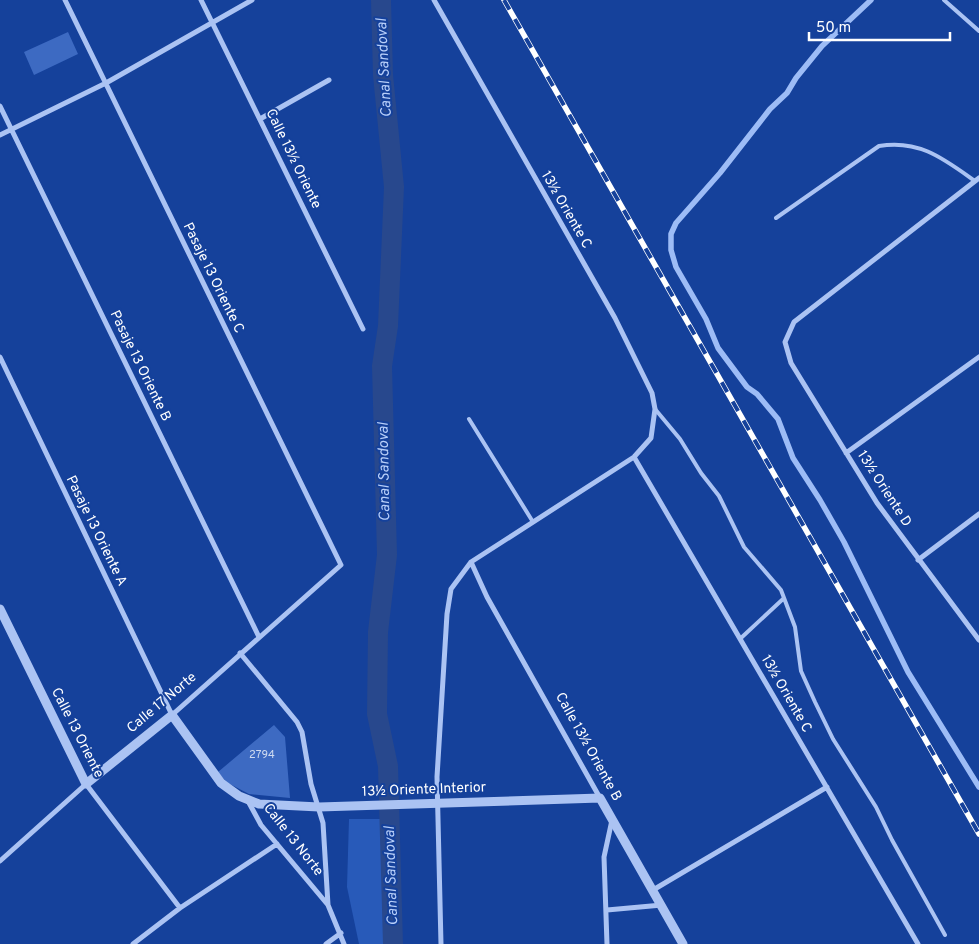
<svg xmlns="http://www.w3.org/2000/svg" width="979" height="944" viewBox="0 0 979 944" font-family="Overpass,sans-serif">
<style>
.green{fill:#285ab9}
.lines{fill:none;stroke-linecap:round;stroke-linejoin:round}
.stream{stroke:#9dbcf6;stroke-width:5.5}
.canal{stroke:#28488d;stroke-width:20}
.building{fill:#3d6ac2}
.service{stroke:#abc3f3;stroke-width:4}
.minor{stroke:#abc3f3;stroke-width:5}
.tertiary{stroke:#abc3f3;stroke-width:9}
.rail-casing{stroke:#fff;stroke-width:5.5}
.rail{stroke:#15419b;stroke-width:4;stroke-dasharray:11;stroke-linecap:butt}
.labels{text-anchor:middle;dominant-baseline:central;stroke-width:4;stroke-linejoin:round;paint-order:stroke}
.number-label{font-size:11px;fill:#cedaf0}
.street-label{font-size:14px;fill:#fff;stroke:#15419b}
.water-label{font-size:15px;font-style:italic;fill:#b7cef9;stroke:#15419b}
</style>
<rect width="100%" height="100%" fill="#15419b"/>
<path class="green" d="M 349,819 L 390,819 L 392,944 L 359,944 L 347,887 Z"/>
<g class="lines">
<path class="stream" d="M 871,0 L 822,46 L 796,78 L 787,93 L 770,109 L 720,173 L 676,223 L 671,234 L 671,250 L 676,267 L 706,319 L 718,348 L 747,387 L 757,394 L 778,419 L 793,458 L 820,500 L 844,542 L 908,672 L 979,787"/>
<path class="canal" d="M 381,0 L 383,75 L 394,187 L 388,326 L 382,366 L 387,555 L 378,632 L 377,714 L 388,766 L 393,944"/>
</g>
<path class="building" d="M 68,32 L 78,54 L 34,75 L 24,52 Z
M 274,725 L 285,737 L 290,798 L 249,794 L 226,782 L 218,772 Z"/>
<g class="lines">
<path class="service" d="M 944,0 L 979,31
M 776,218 L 879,146 C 919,139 944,159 975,181
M 655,409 L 680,439 L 701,473 L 719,496 L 744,547 L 781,590 L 795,627 L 801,671 L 815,702 L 833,739 L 876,807 L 892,840 L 945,935
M 469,419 L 533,522
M 741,638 L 783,599"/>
<path class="minor" d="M 201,0 L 363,329
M 434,0 L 615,318 L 652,393 L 655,409 L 651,438 L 634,457 L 471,562 L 451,589 L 447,614 L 437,777 L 441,944
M 0,106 L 259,637
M 260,119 L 329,80
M 0,135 L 106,83 L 252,0
M 979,178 L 794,322 L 785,342 L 791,363 L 877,503 L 979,640
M 0,357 L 172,715 L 341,565 L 65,0
M 846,453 L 979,357
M 634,457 L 918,944
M 918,560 L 979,514
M 471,562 L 487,597 L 600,798
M 240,653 L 297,722 L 302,732 L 311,784 L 323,823 L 328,905
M 248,801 L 261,825 L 328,905 L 344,944
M 0,861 L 86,784 L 180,908
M 653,890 L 827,787
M 607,910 L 662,905
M 133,944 L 180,908 L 277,844
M 326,944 L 341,933
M 607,944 L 604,857 L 612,820"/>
<path class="tertiary" d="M 0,609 L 86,784 L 172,715 L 221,783 L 239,796 L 259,804 L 319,807 L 600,798 L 683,944"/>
<defs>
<path id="rail" d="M 504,0 L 979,834"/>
</defs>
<use href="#rail" class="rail-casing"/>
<use href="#rail" class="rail"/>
</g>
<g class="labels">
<g class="number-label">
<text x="262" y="755">2794</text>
</g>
<g class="street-label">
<text transform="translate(293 159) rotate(64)">Calle 13½ Oriente</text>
<text transform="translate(566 210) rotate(60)">13½ Oriente C</text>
<text transform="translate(213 278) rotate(64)">Pasaje 13 Oriente C</text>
<text transform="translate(140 366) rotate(64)">Pasaje 13 Oriente B</text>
<text transform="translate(884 489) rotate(57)">13½ Oriente D</text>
<text transform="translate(96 531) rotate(64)">Pasaje 13 Oriente A</text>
<text transform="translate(786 694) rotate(60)">13½ Oriente C</text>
<text transform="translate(162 703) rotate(-40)">Calle 17 Norte</text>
<text transform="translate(77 733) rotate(63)">Calle 13 Oriente</text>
<text transform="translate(588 747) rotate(61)">Calle 13½ Oriente B</text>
<text transform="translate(424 790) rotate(-2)">13½ Oriente Interior</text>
<text transform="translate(293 840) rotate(52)">Calle 13 Norte</text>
</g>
<g class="water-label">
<text transform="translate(385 68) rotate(-93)">Canal Sandoval</text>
<text transform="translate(385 472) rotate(-91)">Canal Sandoval</text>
<text transform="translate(392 876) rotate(-92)">Canal Sandoval</text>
</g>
</g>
<path d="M809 32v8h141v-8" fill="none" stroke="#ffffff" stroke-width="2.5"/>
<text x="816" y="32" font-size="15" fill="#ffffff" stroke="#15419b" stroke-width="4" paint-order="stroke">50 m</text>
</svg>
